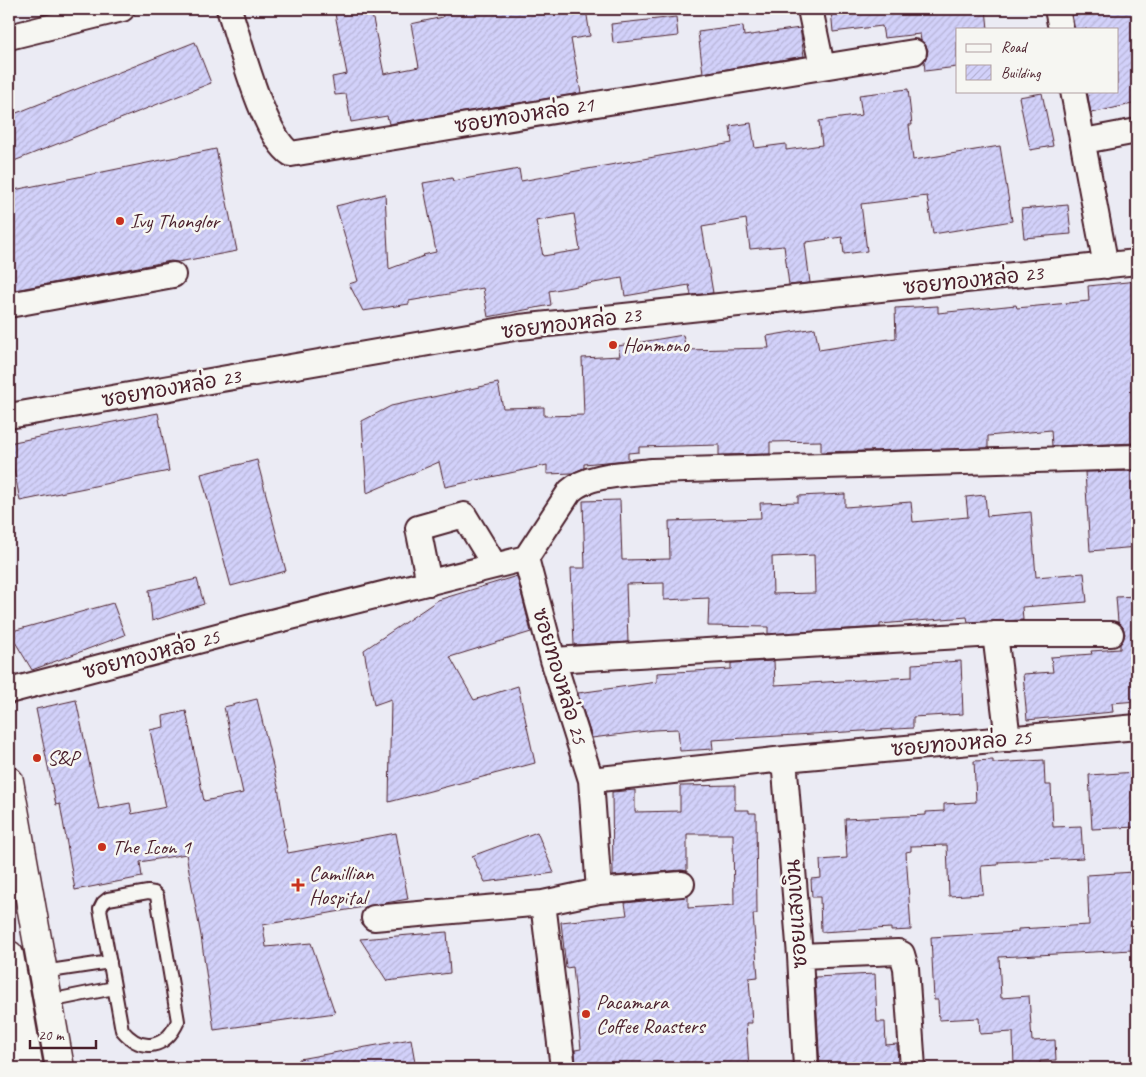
<svg xmlns="http://www.w3.org/2000/svg" width="1146" height="1077" viewBox="0 0 1146 1077" font-family="Caveat,'Playpen Sans Thai',sans-serif">
<style>
.building{fill:url(#building-hatch);stroke:#4a1f2b;fill-rule:evenodd}
.lines{fill:none;stroke-linecap:round;stroke-linejoin:round}
.lane-casing{stroke:#4a1f2b;stroke-width:16}
.street-casing{stroke:#4a1f2b;stroke-width:28}
.secondary-casing{stroke:#4a1f2b;stroke-width:31}
.lane{stroke:#f6f6f2;stroke-width:12}
.street{stroke:#f6f6f2;stroke-width:24}
.secondary{stroke:#f6f6f2;stroke-width:28}
.poi-dot{fill:#c8321e;stroke:#f6f6f2;stroke-width:2}
.labels{text-anchor:middle;dominant-baseline:central;stroke-width:5;stroke-linejoin:round;paint-order:stroke}
.street-label{font-size:21px;fill:#4a1f2b;stroke:#f6f6f2}
.poi-label{font-size:21px;fill:#4a1f2b;stroke:#f6f6f2;text-anchor:start}
</style>
<defs>
<pattern id="building-hatch" width="6" height="6" patternUnits="userSpaceOnUse" patternTransform="scale(1.25)"><rect width="6" height="6" fill="#d2d1fa"/><path d="M-1 1l2-2M0 6l6-6M5 7l2-2" fill="none" stroke="#b6b3d6"/></pattern>
</defs>
<rect width="100%" height="100%" fill="#ebebf4"/>
<filter id="ink" filterUnits="userSpaceOnUse"><feTurbulence type="fractalNoise" baseFrequency=".02" numOctaves="2"/><feDisplacementMap in="SourceGraphic" scale="10" xChannelSelector="R" yChannelSelector="G"/><feConvolveMatrix kernelMatrix="1 2 1 2 8 2 1 2 1" color-interpolation-filters="sRGB"/></filter>
<g filter="url(#ink)">
<path class="building" d="M 334,9 L 371,9 L 384,74 L 419,67 L 411,24 L 443,17 L 441,9 L 586,9 L 590,36 L 571,39 L 581,93 L 389,124 L 387,116 L 351,122 L 346,94 L 335,95 L 332,77 L 347,74 Z
M 831,9 L 925,9 L 925,11 L 946,9 L 986,9 L 988,29 L 957,29 L 957,67 L 925,71 L 924,61 L 927,56 L 928,50 L 925,44 L 921,41 L 920,34 L 884,38 L 882,26 L 833,32 Z
M 1105,9 L 1137,9 L 1137,103 L 1091,113 L 1087,91 L 1117,91 L 1117,29 L 1074,29 L 1072,15 Z
M 676,17 L 678,36 L 613,43 L 611,24 Z
M 743,26 L 744,36 L 800,28 L 804,56 L 703,73 L 698,32 Z
M 195,42 L 211,83 L 9,163 L 9,116 Z
M 908,89 L 912,125 L 909,125 L 913,160 L 1000,146 L 1012,221 L 933,234 L 927,196 L 861,204 L 867,251 L 844,254 L 842,237 L 807,242 L 807,243 L 805,243 L 810,283 L 789,285 L 784,246 L 750,249 L 746,219 L 702,227 L 713,293 L 691,295 L 689,285 L 625,296 L 622,278 L 549,291 L 551,305 L 488,317 L 483,288 L 409,301 L 409,304 L 363,311 L 349,284 L 358,281 L 336,206 L 385,194 L 389,269 L 424,256 L 423,255 L 436,252 L 423,183 L 452,178 L 453,181 L 519,169 L 521,181 L 732,143 L 730,126 L 751,123 L 755,148 L 786,144 L 786,150 L 822,145 L 819,121 L 862,115 L 859,95 ZM 574,214 L 580,250 L 543,256 L 536,221 Z
M 1042,93 L 1053,146 L 1030,150 L 1019,97 Z
M 216,149 L 237,251 L 178,262 L 171,261 L 9,291 L 9,191 Z
M 1068,205 L 1071,234 L 1024,238 L 1021,209 Z
M 1137,281 L 1137,368 L 1135,368 L 1137,443 L 1052,446 L 1051,430 L 988,436 L 988,448 L 821,452 L 821,441 L 770,442 L 770,454 L 719,455 L 719,445 L 639,447 L 639,452 L 628,453 L 628,460 L 584,464 L 584,468 L 572,473 L 547,474 L 547,465 L 445,487 L 439,462 L 367,493 L 362,421 L 391,406 L 498,383 L 503,408 L 544,407 L 544,416 L 584,415 L 582,358 L 620,356 L 618,346 L 683,335 L 686,350 L 769,348 L 767,336 L 815,328 L 819,350 L 896,338 L 895,308 L 938,306 L 938,313 L 1016,305 L 1017,308 L 1089,301 L 1088,286 Z
M 158,413 L 169,471 L 20,501 L 9,443 Z
M 257,460 L 286,571 L 231,586 L 201,474 Z
M 1136,471 L 1137,547 L 1090,551 L 1085,472 Z
M 845,494 L 845,507 L 911,502 L 913,522 L 968,517 L 966,497 L 985,495 L 987,516 L 1031,512 L 1036,577 L 1084,573 L 1087,602 L 1022,607 L 1023,620 L 968,622 L 967,617 L 880,624 L 880,627 L 768,634 L 768,627 L 708,626 L 709,598 L 664,600 L 664,583 L 626,584 L 628,642 L 574,645 L 571,568 L 585,568 L 583,501 L 620,500 L 622,560 L 670,559 L 669,521 L 761,518 L 760,503 L 798,502 L 798,496 ZM 814,555 L 815,593 L 773,594 L 772,557 Z
M 517,576 L 531,632 L 450,657 L 474,700 L 518,686 L 535,763 L 389,802 L 391,699 L 374,705 L 364,650 L 438,600 Z
M 197,579 L 204,604 L 152,621 L 149,590 Z
M 1137,596 L 1137,701 L 1112,703 L 1113,712 L 1027,720 L 1023,674 L 1053,672 L 1051,657 L 1092,654 L 1091,651 L 1120,649 L 1120,644 L 1123,640 L 1125,634 L 1123,627 L 1118,622 L 1116,597 Z
M 113,603 L 125,635 L 32,670 L 9,632 Z
M 774,661 L 775,685 L 912,677 L 912,664 L 961,661 L 963,714 L 913,717 L 913,728 L 712,740 L 713,749 L 680,751 L 678,729 L 654,730 L 592,738 L 578,695 L 578,693 L 657,682 L 657,673 L 731,669 L 731,663 Z
M 257,699 L 278,787 L 285,829 L 283,830 L 288,853 L 396,833 L 408,899 L 263,925 L 266,947 L 311,943 L 335,1013 L 214,1030 L 201,936 L 186,854 L 140,862 L 142,877 L 75,890 L 60,804 L 56,805 L 36,709 L 76,700 L 99,809 L 130,803 L 132,814 L 166,807 L 150,730 L 164,727 L 163,716 L 186,711 L 204,801 L 243,793 L 224,707 Z
M 993,760 L 993,763 L 1044,760 L 1045,785 L 1051,785 L 1053,827 L 1081,826 L 1083,858 L 998,862 L 998,865 L 981,866 L 983,894 L 949,896 L 947,845 L 911,846 L 911,851 L 906,852 L 911,930 L 891,931 L 891,928 L 821,932 L 820,897 L 812,897 L 811,879 L 821,878 L 820,860 L 847,858 L 845,819 L 926,815 L 926,812 L 944,811 L 944,804 L 976,802 L 974,761 Z
M 1137,772 L 1137,827 L 1092,829 L 1089,775 Z
M 735,785 L 735,810 L 749,810 L 749,813 L 756,813 L 757,914 L 753,914 L 758,977 L 749,978 L 752,1023 L 746,1023 L 749,1068 L 576,1068 L 575,1050 L 581,1049 L 573,967 L 566,968 L 561,922 L 627,915 L 625,903 L 688,896 L 688,908 L 734,905 L 733,834 L 687,834 L 687,871 L 681,870 L 613,876 L 612,792 L 635,790 L 635,812 L 680,811 L 680,786 Z
M 537,832 L 554,873 L 485,882 L 472,856 Z
M 1134,872 L 1137,925 L 1131,925 L 1132,950 L 999,957 L 1001,998 L 1029,996 L 1032,1041 L 1055,1040 L 1056,1060 L 1040,1061 L 1040,1068 L 1014,1068 L 1013,1032 L 980,1034 L 979,1018 L 939,1020 L 938,1000 L 934,1000 L 931,937 L 1018,932 L 1018,929 L 1089,925 L 1087,875 Z
M 447,932 L 450,973 L 387,981 L 360,939 Z
M 875,974 L 877,1022 L 885,1022 L 886,1045 L 897,1044 L 898,1068 L 820,1068 L 815,977 Z
M 411,1039 L 416,1068 L 299,1068 L 299,1059 Z"/>
<g class="lines">
<defs>
<path id="lane" d="M 148,892 L 154,893 L 157,896 L 178,1021 C 166,1048 142,1054 122,1030 L 100,909 L 103,903 L 108,899 Z
M 43,972 L 110,962
M 49,1001 L 114,988"/>
<path id="street" d="M 229,9 C 240,42 263,136 291,154 L 914,52
M 810,9 L 822,66
M 1057,9 L 1061,29
M 9,37 L 122,9
M 1073,91 L 1106,266
M 1084,141 L 1137,131
M 9,305 L 173,275
M 9,416 L 520,327 L 1137,262
M 526,558 L 570,491 C 588,474 628,474 652,471 L 1137,457
M 526,558 L 553,660 L 591,780 L 599,891 L 543,903 L 563,1068
M 429,583 L 418,528 L 464,515 L 495,566
M 995,634 L 1008,739
M 553,660 L 995,634 L 1111,634
M 9,691 L 247,628 L 526,558
M 784,759 L 800,956 L 806,1068
M 591,780 L 784,759 L 1137,727
M 599,891 L 682,884
M 374,918 L 543,903
M 800,956 L 898,952 L 902,954 L 906,968 L 913,1068"/>
<path id="secondary" d="M 9,781 L 60,1068
M 9,955 L 29,1068"/>
</defs>
<use href="#lane" class="lane-casing"/>
<use href="#street" class="street-casing"/>
<use href="#secondary" class="secondary-casing"/>
<use href="#lane" class="lane"/>
<use href="#street" class="street"/>
<use href="#secondary" class="secondary"/>
</g>
</g>
<g class="poi-dot">
<circle cx="120" cy="221" r="5"/>
<circle cx="613" cy="345" r="5"/>
<circle cx="37" cy="758" r="5"/>
<circle cx="102" cy="847" r="5"/>
<path d="M295.5 877.5h5v5h5v5h-5v5h-5v-5h-5v-5h5z"/>
<circle cx="586" cy="1014" r="5"/>
</g>
<g class="labels">
<g class="street-label">
<text transform="translate(524 115) rotate(-9)">ซอยทองหล่อ 21</text>
<text transform="translate(973 280) rotate(-6)">ซอยทองหล่อ 23</text>
<text transform="translate(571 323) rotate(-7)">ซอยทองหล่อ 23</text>
<text transform="translate(171 388) rotate(-10)">ซอยทองหล่อ 23</text>
<text transform="translate(151 654) rotate(-15)">ซอยทองหล่อ 25</text>
<text transform="translate(560 676) rotate(73)">ซอยทองหล่อ 25</text>
<text transform="translate(961 743) rotate(-5)">ซอยทองหล่อ 25</text>
<text transform="translate(796 914) rotate(-94)">ซอยแสงเงิน</text>
</g>
<g class="poi-label">
<text x="130" y="221">Ivy Thonglor</text>
<text x="623" y="345">Honmono</text>
<text x="47" y="758">S&amp;P</text>
<text x="112" y="847">The Icon 1</text>
<text x="309" y="873">Camillian<tspan x="309" dy="24">Hospital</tspan></text>
<text x="596" y="1002">Pacamara<tspan x="596" dy="24">Coffee Roasters</tspan></text>
</g>
</g>
<rect width="1146" height="1077" fill="none" stroke="#f6f6f2" stroke-width="30"/>
<rect x="15" y="15" width="1116" height="1047" fill="none" stroke="#4a1f2b" stroke-width="2" filter="url(#ink)"/>
<rect x="956" y="28" width="162" height="65" fill="#f6f6f2" stroke="#b1a0a2"/>
<rect x="966" y="44" width="25" height="8" fill="#f6f6f2" stroke="#b1a0a2"/>
<text x="1001" y="52" font-size="15" fill="#4a1f2b">Road</text>
<rect x="966" y="65" width="25" height="15" fill="url(#building-hatch)" stroke="#b1a0a2"/>
<text x="1001" y="78" font-size="15" fill="#4a1f2b">Building</text>
<path d="M30 1040v8h66v-8" fill="none" stroke="#4a1f2b" stroke-width="2.5"/>
<text x="38" y="1040" font-size="15" fill="#4a1f2b" stroke="#f6f6f2" stroke-width="4" paint-order="stroke">20 m</text>
</svg>
